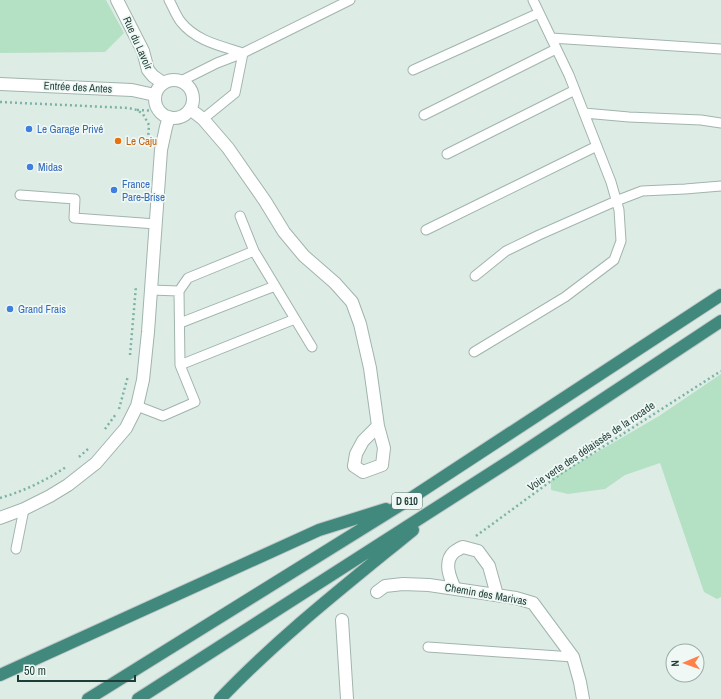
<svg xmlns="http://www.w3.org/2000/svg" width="721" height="699" viewBox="0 0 721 699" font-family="'Archivo Narrow',sans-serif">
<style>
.green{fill:#b4e0c3}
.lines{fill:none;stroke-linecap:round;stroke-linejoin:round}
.service-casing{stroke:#a1b4ae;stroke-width:11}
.minor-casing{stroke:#a1b4ae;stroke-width:14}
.trunk-casing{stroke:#c0c9c7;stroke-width:14}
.path{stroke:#7bb3a5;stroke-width:2.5;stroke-dasharray:2 3;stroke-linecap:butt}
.service{stroke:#fff;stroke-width:9}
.minor{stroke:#fff;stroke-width:12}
.trunk{stroke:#42897d;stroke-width:12}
.shop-dot{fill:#3f7fe0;stroke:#eff8f4;stroke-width:1.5}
.food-dot{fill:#e8710a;stroke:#eff8f4;stroke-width:1.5}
.labels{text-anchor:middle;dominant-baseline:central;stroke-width:3.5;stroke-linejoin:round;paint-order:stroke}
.shield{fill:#eff8f4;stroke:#5d7570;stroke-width:1}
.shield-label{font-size:10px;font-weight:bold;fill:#1e3d37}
.street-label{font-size:11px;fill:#1e3d37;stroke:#eff8f4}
.shop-label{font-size:11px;fill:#366cbe;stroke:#eff8f4;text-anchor:start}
.food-label{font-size:11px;fill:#c56008;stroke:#eff8f4;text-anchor:start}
</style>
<rect width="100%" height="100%" fill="#deece6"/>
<path class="green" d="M 0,0 L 106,0 L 124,33 L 105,52 L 0,53 Z
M 721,374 L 721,597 L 717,599 L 704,592 L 660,463 L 625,475 L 605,489 L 568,494 L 551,490 L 551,479 L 659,416 Z"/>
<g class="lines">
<defs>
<path id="service" d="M 169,0 C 173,7 176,16 181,22 C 196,41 221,46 243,53
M 551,38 L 721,49
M 413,70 L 539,13
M 181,81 L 217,63 L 243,53 L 350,0
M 584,113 L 629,117 L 701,120 L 721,123
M 424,115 L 556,49
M 203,119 L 235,93 L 243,53
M 447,154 L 575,90
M 20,195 L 75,199 L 74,218 L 156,224
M 240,216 L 254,251 L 312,347
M 426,230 L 597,146
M 475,276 L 506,251 L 539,235 L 616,201 L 642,191 L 685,189 L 721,186
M 179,291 L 188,278 L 254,251
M 180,323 L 275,286
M 474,352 L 565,297 L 614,260 L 621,241 L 619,210 L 611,182 L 569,75 L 533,0
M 180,365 L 295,319
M 137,406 L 163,416 L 195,402 L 180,365 L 179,291 L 151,290
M 16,549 L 24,509
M 428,647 L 573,657"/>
<path id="minor" d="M 117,0 L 143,51 L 148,70 L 153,76 L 163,83
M155 99a19 19 0 1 1 38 0a19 19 0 1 1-38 0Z
M 0,84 L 132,90 L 155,95
M 190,109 L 203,119 L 228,148 L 265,201 L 284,232 L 304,256 L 335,283 L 352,302 L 360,324 L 370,368 L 378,426 L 384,448 L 382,465 L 363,472 L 354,466 L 356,454 L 363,441 L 378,426
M 0,518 L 24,509 L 50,496 L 68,485 L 96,463 L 126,428 L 137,406 L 143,380 L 148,332 L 161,150 L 166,127 L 169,117
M 455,589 C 450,578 443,562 454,552 C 457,550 460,548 463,547 L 478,551 L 489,566 L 497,595
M 377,592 L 385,586 L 403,584 L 429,585 L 516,598 L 533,603 L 573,657 L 580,682 L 583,699
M 342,620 L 347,699"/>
<path id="trunk" d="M 0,675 L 319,530 L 386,509
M 88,699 L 402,504 L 721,295
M 138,699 L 514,458 L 721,321
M 220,699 C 279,637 347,584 413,530"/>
</defs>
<use href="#service" class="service-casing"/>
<use href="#minor" class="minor-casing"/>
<use href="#trunk" class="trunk-casing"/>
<path class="path" d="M 0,102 L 129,108 L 137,110 L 143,114 L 149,125 L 148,139
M 137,110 L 158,111
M 130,355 L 136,286
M 119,409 L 128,376
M 105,429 L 116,414
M 79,457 L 88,449
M 0,498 C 24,491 45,481 66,467
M 476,536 L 562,473 L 721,371"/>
<use href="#service" class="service"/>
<use href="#minor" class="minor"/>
<use href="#trunk" class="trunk"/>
</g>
<g class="shop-dot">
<circle cx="29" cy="129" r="4"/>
<circle cx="30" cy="167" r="4"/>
<circle cx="114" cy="190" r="4"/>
<circle cx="10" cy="309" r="4"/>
</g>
<circle class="food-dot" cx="118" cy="141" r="4"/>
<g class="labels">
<rect class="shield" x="392" y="493" width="30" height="16" rx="3"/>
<g class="shield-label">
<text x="407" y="501">D 610</text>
</g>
<g class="street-label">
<text transform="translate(138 43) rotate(66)">Rue du Lavoir</text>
<text transform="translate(78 87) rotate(3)">Entrée des Antes</text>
<text transform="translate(591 446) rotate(-34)">Voie verte des délaissés de la rocade</text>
<text transform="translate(486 594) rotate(10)">Chemin des Marivas</text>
</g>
<g class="shop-label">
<text x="37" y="129">Le Garage Privé</text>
<text x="38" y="167">Midas</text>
<text x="122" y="184">France<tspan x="122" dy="13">Pare-Brise</tspan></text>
<text x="18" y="309">Grand Frais</text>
</g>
<g class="food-label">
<text x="126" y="141">Le Caju</text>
</g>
</g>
<g transform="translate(685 663) rotate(268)"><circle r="19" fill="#eff8f4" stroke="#9bada8"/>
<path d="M0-3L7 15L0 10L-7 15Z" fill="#ff8149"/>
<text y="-6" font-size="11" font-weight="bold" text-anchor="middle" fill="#1e3d37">N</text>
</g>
<path d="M18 675v6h117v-6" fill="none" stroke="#1e3d37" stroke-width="2"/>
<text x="24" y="675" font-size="12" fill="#1e3d37" stroke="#eff8f4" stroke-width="3" paint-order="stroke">50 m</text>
</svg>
